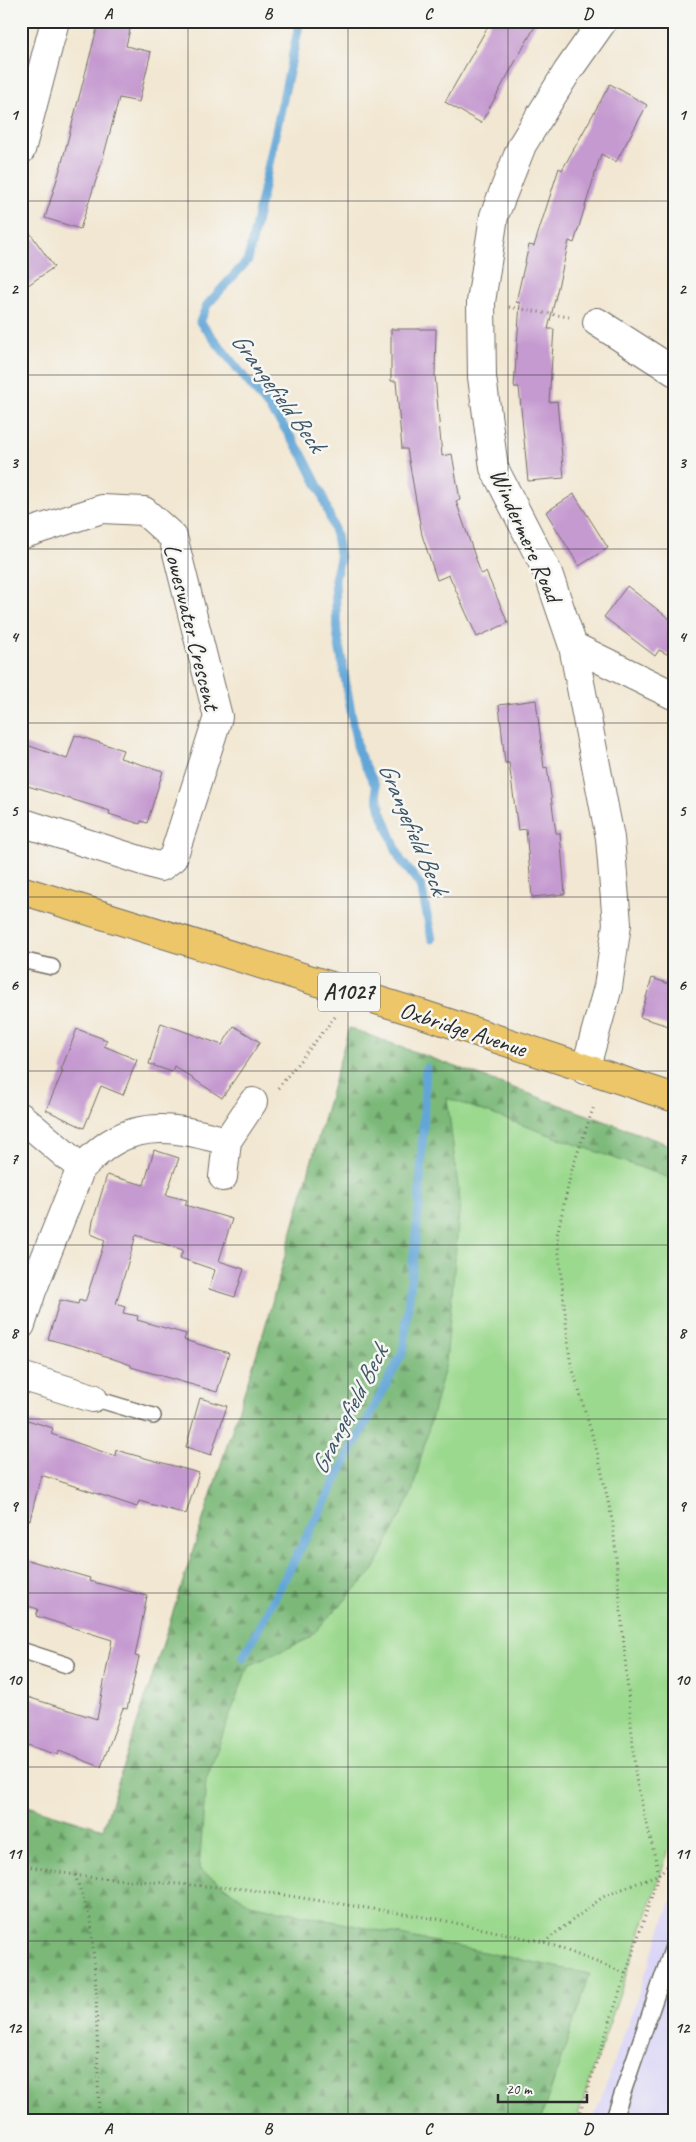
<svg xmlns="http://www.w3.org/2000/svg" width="696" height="2142" viewBox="0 0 696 2142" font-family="Caveat,sans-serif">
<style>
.built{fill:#dad6f7}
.grass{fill:#9bd98e;stroke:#63825c}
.forest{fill:url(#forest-firs);stroke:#547252}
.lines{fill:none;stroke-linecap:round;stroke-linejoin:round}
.stream{stroke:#62a6d7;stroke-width:9}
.building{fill:#c59ad0}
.lane-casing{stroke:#716d65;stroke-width:18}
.street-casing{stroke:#716d65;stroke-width:30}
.primary-casing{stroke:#716d65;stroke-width:30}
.path{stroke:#716d65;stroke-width:3;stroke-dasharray:1 4;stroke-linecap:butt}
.lane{stroke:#fff;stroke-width:15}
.street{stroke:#fff;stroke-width:28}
.primary{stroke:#ecc669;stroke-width:28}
.grid{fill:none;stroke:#2b2b2b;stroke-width:1;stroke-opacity:0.55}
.labels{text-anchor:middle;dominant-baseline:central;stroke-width:5;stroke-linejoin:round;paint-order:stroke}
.shield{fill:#f6f6f2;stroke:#686867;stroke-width:1}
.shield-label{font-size:22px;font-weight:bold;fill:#2b2b2b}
.street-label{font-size:24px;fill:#2b2b2b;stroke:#f6f6f2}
.water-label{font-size:25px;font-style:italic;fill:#3e5667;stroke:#f6f6f2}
.neatline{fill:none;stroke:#2b2b2b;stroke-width:2}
.grid-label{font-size:16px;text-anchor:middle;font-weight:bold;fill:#2b2b2b}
</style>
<defs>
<pattern id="forest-firs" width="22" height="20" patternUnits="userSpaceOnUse" patternTransform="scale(1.25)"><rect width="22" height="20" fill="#7cb979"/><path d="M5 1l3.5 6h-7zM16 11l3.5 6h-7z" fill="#669763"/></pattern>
</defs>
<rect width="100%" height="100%" fill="#f6f6f2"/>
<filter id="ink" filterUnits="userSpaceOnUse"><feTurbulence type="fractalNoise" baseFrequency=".02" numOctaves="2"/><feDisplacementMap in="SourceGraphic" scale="10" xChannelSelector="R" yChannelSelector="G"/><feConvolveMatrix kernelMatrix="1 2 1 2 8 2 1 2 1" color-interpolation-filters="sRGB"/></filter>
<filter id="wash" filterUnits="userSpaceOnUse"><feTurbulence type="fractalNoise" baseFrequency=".0096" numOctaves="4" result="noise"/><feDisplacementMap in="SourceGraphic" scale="20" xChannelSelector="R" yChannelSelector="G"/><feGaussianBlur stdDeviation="1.12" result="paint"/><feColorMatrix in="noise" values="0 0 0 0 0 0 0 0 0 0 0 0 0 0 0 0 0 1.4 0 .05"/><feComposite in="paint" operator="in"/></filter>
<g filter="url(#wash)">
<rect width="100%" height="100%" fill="#f2e7d2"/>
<path class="built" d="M 675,1890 L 675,2121 L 593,2121 Z"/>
<path class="grass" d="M 349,1028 L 675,1147 L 675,1832 L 576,2121 L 21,2121 L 21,1804 L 103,1829 L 264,1331 Z"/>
<path class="forest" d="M 349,1028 L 675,1147 L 675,1180 L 447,1098 L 460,1202 L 446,1363 L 412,1492 L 374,1570 L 308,1639 L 248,1666 L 206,1780 L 199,1869 L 250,1904 L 590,1974 L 540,2121 L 21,2121 L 21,1804 L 103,1829 L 264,1331 Z"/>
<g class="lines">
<path class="stream" d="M 300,21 L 248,260 L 207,305 L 200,322 L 282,424 L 303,456 L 322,494 L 336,535 L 340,559 L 335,579 L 337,633 L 358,751 L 375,785 L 381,811 L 400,859 L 421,886 L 432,939
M 243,1658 L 403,1352 L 419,1208 L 426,1068"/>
</g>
<g id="blocks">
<path class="building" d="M 99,21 L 132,21 L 126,46 L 151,52 L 139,102 L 119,98 L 102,162 L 80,229 L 45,218 L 61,166 Z
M 491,21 L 538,21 L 481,123 L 445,102 Z
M 610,84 L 647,105 L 616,162 L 601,154 L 574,243 L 569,241 L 548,329 L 554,329 L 549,402 L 557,401 L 564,478 L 528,481 L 519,387 L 514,387 L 520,303 L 516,302 L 529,245 L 534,246 L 559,168 L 562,170 Z
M 21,220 L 54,267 L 21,290 Z
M 391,329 L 436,329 L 435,375 L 442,456 L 452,454 L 460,500 L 456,501 L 481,574 L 486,572 L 508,623 L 477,637 L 449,575 L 437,580 L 422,535 L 407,449 L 402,449 L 396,381 L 391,381 Z
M 574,494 L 608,548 L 579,566 L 546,512 Z
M 627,586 L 675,623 L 675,658 L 659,650 L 655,656 L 604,617 Z
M 536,700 L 544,768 L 547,767 L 556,833 L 560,833 L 565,894 L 532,897 L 526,829 L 518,830 L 509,763 L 505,763 L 499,705 Z
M 75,735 L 123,750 L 120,758 L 163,771 L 147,823 L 141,821 L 140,824 L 109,814 L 110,811 L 21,784 L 21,743 L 67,759 Z
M 652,978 L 675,986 L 675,1028 L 640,1017 Z
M 161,1023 L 222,1045 L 234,1026 L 260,1042 L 222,1098 L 174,1066 L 172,1072 L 149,1064 Z
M 77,1029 L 107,1040 L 104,1046 L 137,1060 L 123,1095 L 101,1086 L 84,1128 L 46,1110 L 63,1071 L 61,1070 Z
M 154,1150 L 179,1158 L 166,1195 L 187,1200 L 185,1205 L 232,1219 L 219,1261 L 244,1269 L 235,1297 L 209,1289 L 215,1270 L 180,1258 L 183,1250 L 136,1235 L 116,1304 L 125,1307 L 123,1313 L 138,1316 L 137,1320 L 186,1334 L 184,1340 L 229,1353 L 217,1392 L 131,1367 L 131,1365 L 85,1349 L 48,1339 L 60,1300 L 78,1304 L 79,1300 L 85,1302 L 105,1240 L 91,1234 L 93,1221 L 107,1175 L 144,1185 Z
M 200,1398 L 227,1406 L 211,1455 L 186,1447 Z
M 21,1418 L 53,1428 L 51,1434 L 115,1456 L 116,1450 L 199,1473 L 186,1514 L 139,1501 L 137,1507 L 41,1475 L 30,1520 L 21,1519 Z
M 21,1558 L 90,1578 L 89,1581 L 147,1596 L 135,1656 L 139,1657 L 127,1709 L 123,1708 L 101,1767 L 59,1751 L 58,1755 L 21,1743 L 21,1695 L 97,1719 L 112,1640 L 36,1616 L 38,1609 L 21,1604 Z"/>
</g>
</g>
<g filter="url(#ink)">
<use href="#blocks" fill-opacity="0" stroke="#716d65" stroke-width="1"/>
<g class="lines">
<defs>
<path id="lane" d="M 21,960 L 52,967
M 93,1398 L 153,1416
M 21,1650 L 67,1665
M 613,2121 L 675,1941"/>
<path id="street" d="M 21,150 L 55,21
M 597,322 L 675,372
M 21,535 L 102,509 L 144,511 L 173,537 L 218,717 L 173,858 L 161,867 L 21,822
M 573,646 L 675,696
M 585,1070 L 608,987 L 617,924 L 610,838 L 573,646 L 548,573 L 494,468 L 482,377 L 481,302 L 494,216 L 522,145 L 567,72 L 603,21
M 21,1117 L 81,1168 L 32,1291 L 21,1325
M 81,1168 C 91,1159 102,1147 114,1141 C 150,1120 190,1131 227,1141 L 253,1102
M 223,1177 L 227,1141
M 21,1376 L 93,1398"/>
<path id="primary" d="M 21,890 L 425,1015 L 675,1098"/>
</defs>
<use href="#lane" class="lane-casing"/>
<use href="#street" class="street-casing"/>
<use href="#primary" class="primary-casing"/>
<path class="path" d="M 509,307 L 569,317
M 278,1088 L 335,1017
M 21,1865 L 86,1877 L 245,1889 L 437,1919 L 544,1942 L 625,1973
M 75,1875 L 91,1921 L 96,1989 L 99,2121
M 544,1942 L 603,1897 L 659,1874 L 636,1779 L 613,1524 L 598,1455 L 570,1360 L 557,1235 L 572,1169 L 594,1106
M 577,2121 L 659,1874 L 675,1859"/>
<use href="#lane" class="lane"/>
<use href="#street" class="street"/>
<use href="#primary" class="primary"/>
</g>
</g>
<path class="grid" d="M 188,21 L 188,2121M 348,21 L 348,2121M 508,21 L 508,2121M 21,201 L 675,201M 21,375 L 675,375M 21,549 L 675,549M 21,723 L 675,723M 21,897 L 675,897M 21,1071 L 675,1071M 21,1245 L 675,1245M 21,1419 L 675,1419M 21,1593 L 675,1593M 21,1767 L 675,1767M 21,1941 L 675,1941"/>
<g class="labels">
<rect class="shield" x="318" y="972.5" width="62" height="39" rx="4"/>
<g class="shield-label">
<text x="349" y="992">A1027</text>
</g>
<g class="street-label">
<text transform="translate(526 535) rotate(66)">Windermere Road</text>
<text transform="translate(192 627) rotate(76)">Loweswater Crescent</text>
<text transform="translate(463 1029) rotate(18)">Oxbridge Avenue</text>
</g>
<g class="water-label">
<text transform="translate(278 392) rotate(54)">Grangefield Beck</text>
<text transform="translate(413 828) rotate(67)">Grangefield Beck</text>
<text transform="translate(349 1410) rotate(-63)">Grangefield Beck</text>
</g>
</g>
<rect width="696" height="2142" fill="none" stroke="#f6f6f2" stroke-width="55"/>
<path d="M498 2094v8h89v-8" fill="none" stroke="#2b2b2b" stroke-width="2.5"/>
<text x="506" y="2094" font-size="15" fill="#2b2b2b" stroke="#f6f6f2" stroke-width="4" paint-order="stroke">20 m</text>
<rect x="28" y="28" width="640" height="2086" class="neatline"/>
<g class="grid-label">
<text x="108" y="19">A</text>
<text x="268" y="19">B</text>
<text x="428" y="19">C</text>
<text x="588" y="19">D</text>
<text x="14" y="120">1</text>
<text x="682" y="120">1</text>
<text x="14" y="294">2</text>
<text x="682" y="294">2</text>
<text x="14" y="468">3</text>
<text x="682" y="468">3</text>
<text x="14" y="642">4</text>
<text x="682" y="642">4</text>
<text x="14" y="816">5</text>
<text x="682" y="816">5</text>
<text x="14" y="990">6</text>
<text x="682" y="990">6</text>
<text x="14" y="1164">7</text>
<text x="682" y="1164">7</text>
<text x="14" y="1338">8</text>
<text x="682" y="1338">8</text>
<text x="14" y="1511">9</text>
<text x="682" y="1511">9</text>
<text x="14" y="1685">10</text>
<text x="682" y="1685">10</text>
<text x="14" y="1859">11</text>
<text x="682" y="1859">11</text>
<text x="14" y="2033">12</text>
<text x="682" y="2033">12</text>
<text x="108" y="2134">A</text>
<text x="268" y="2134">B</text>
<text x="428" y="2134">C</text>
<text x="588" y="2134">D</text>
</g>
</svg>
